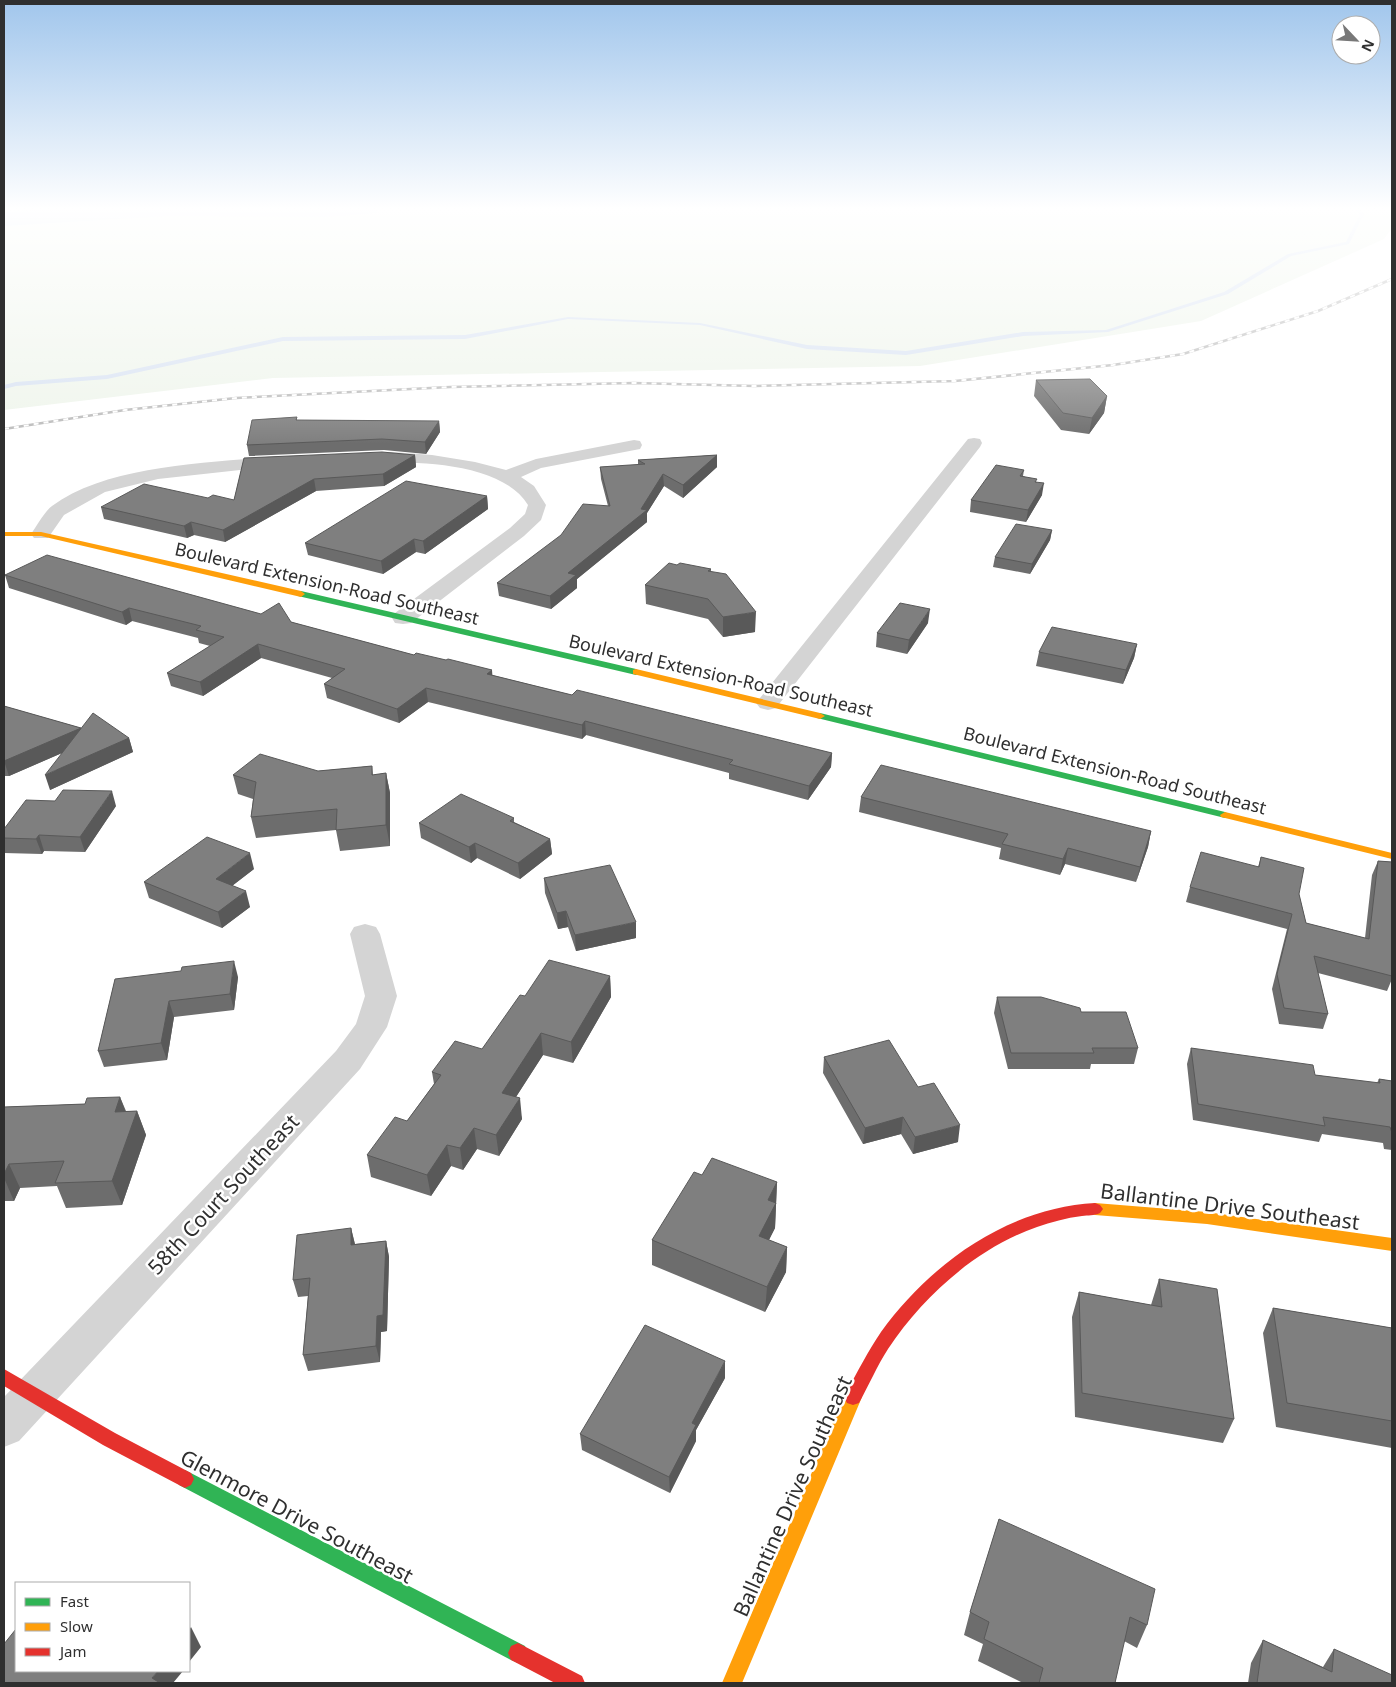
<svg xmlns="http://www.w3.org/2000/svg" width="1396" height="1687" viewBox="0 0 1396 1687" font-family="'Noto Sans',sans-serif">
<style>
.green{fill:#eff5ec}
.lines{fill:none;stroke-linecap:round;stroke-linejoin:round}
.stream{fill:#d8e2f2;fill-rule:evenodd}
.river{fill:#d8e2f2;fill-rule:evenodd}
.street{fill:#d4d4d4;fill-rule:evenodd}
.fast{fill:#30b455;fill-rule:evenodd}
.slow{fill:#ff9f0a;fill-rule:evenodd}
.jam{fill:#e5322d;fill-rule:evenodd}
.rail-casing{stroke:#bbb;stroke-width:2.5}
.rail{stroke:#fff;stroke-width:2;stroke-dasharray:5;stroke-linecap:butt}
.wall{fill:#6d6d6d}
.shaded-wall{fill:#595959}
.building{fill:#7f7f7f;stroke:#595959}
.labels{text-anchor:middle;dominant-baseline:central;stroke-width:5;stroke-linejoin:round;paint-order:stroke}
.street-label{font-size:18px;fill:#2f2f2f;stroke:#fff}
.near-street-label{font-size:21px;fill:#2f2f2f;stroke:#fff}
</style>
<rect width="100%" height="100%" fill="#fff"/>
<path class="green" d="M 4,208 L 1392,208 L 1392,228 L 1384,239 L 1201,321 L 920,366 L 273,378 L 4,410 Z"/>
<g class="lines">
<path class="stream" d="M 1352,208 L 1356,208 L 1364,214 L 1349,244 L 1291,256 L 1228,294 L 1108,332 L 1023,336 L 906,355 L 807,349 L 700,325 L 568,319 L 465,339 L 283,341 L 107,379 L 16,386 L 4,389 L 4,385 L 16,382 L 107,375 L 283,337 L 465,335 L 568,317 L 700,323 L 807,345 L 906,351 L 1023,332 L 1106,330 L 1224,292 L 1288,254 L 1346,242 L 1360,214 Z"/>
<path class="river" d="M 77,208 L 380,208 L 376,213 L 325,217 L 167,216 L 4,226 L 4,212 Z"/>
<path class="street" d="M 974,438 L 980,439 L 982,443 L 980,447 L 776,708 L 768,710 L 760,708 L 756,703 L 760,698 L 968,439 Z
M 634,440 L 640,441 L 642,445 L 640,449 L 541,468 L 521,477 L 534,486 L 546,505 L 541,520 L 524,536 L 411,623 L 403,624 L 395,623 L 392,618 L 395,613 L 510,528 L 525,514 L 528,505 C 502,463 422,462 377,462 L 371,461 L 368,457 L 371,453 L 392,452 L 432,455 L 475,462 L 506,470 L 536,459 Z
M 280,456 L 286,457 L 289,461 L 286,465 L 158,479 L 105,492 L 64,515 L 48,538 L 34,538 L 31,534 C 37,526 44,512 52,506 C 108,464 212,463 280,456 Z
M 365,924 L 376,927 L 380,934 L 397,996 L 387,1027 L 360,1069 L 19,1441 L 4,1447 L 4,1397 L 336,1051 L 356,1024 L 365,996 L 350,934 L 354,927 Z"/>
<path class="fast" d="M 301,591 L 636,669 L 641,672 L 636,675 L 298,596 L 298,592 Z
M 820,713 L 1225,812 L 1230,815 L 1225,818 L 817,718 L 815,716 Z
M 185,1470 L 525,1646 L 528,1653 L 525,1660 L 518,1663 L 511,1660 L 179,1485 L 176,1479 L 179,1473 Z"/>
<path class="slow" d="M 4,532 L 41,532 L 301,591 L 305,594 L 301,597 L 41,536 L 4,536 Z
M 636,669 L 820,713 L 825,716 L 820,719 L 633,674 L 633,670 Z
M 1225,812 L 1392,853 L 1392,859 L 1221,817 L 1220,815 Z
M 1095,1203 L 1207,1212 L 1392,1238 L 1392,1251 L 1207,1224 L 1095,1215 L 1090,1213 L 1087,1209 L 1090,1205 Z
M 853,1389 L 859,1391 L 862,1397 L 742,1683 L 722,1683 L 844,1397 L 847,1391 Z"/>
<path class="jam" d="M 1095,1203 L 1100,1205 L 1103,1209 L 1100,1213 C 1094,1216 1088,1215 1082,1216 C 1066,1218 1051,1222 1037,1227 C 977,1248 923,1296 888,1349 C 877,1366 869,1385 859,1403 L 853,1405 L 847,1403 L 844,1397 L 847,1391 C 858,1371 868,1351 881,1332 C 931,1263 1008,1208 1095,1203 Z
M 4,1369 L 115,1433 L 191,1473 L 194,1479 L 191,1485 L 185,1488 L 179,1485 L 103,1445 L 4,1386 Z
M 518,1643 L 582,1676 L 585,1683 L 555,1683 L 511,1660 L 508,1653 L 511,1646 Z"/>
<defs>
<path id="rail" d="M 4,429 L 125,410 L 236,398 L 450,387 L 634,383 L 755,386 L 955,381 L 1113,365 L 1183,354 L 1318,311 L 1392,279"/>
</defs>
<use href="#rail" class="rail-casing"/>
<use href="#rail" class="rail"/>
</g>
<path class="wall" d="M 1036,380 L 1107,396 L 1104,413 L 1089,434 L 1061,430 L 1034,396 Z
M 297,417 L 297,420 L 439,421 L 440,432 L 426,454 L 384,450 L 249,456 L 247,445 Z
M 415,455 L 416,467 L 384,486 L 316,491 L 225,542 L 194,535 L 187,538 L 104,519 L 101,507 L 208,498 L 234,500 L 244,458 Z
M 717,455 L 717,467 L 683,498 L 664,486 L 647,513 L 647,522 L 577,579 L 577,588 L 551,609 L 499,596 L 497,583 L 608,506 L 601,479 L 600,467 L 638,465 L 638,460 Z
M 1024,470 L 1023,476 L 1037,482 L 1042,495 L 1026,522 L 970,512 L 971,500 Z
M 487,496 L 488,509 L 425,554 L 416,552 L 383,574 L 308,555 L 305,543 Z
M 1052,530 L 1050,540 L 1030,574 L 993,567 L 995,557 Z
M 677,565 L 711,569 L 711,572 L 755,632 L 723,637 L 708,619 L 646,604 L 645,585 Z
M 5,575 L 291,622 L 414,655 L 446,660 L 492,670 L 492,675 L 572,695 L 832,753 L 831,767 L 808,800 L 729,779 L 729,773 L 586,735 L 582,739 L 428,702 L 399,723 L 327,698 L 324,684 L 332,678 L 261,658 L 203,696 L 171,686 L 167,673 L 210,646 L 199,643 L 198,638 L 132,621 L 126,625 L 9,588 Z
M 928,623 L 907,654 L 876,647 L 877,633 Z
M 1137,644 L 1134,658 L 1123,684 L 1036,666 L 1039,652 Z
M 4,706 L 81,728 L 129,738 L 133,752 L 50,790 L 62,753 L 9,776 L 4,776 Z
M 372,766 L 373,775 L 386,773 L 390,793 L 390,846 L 340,851 L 336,830 L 256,838 L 251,817 L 253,799 L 238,794 L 233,775 L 318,771 Z
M 861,797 L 1151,831 L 1148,847 L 1136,882 L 1065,864 L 1060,875 L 999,859 L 1001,848 L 859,812 Z
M 116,806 L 85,852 L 44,851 L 42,854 L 4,853 L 4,829 Z
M 514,818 L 514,822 L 550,839 L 552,854 L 520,879 L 477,858 L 471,863 L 421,838 L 419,823 Z
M 1261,857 L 1299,894 L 1306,923 L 1365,938 L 1372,875 L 1378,861 L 1392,862 L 1392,979 L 1387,991 L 1318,973 L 1328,1014 L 1323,1029 L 1279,1024 L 1272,989 L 1287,929 L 1186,902 L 1190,887 L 1258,867 Z
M 254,869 L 232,886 L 250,907 L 222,928 L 149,898 L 144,882 Z
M 544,878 L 636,938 L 576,951 L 568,927 L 558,929 L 545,893 Z
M 610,976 L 611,997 L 573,1063 L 543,1055 L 516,1097 L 522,1119 L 499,1156 L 477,1149 L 463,1170 L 451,1166 L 431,1196 L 371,1177 L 367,1155 L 407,1121 L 434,1084 L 432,1072 L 482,1049 L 525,996 Z
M 238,977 L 234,1010 L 174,1017 L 167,1060 L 104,1067 L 98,1051 L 115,979 Z
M 997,997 L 1081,1012 L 1138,1048 L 1134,1064 L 1091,1064 L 1090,1069 L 1008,1069 L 994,1013 Z
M 1191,1048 L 1315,1075 L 1377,1083 L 1379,1079 L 1392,1081 L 1392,1150 L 1384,1149 L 1383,1143 L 1322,1134 L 1319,1142 L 1193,1120 L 1187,1064 Z
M 824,1057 L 958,1142 L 913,1154 L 901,1134 L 863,1144 L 823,1073 Z
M 120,1097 L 126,1111 L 137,1111 L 146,1135 L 122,1205 L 66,1208 L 57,1186 L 20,1188 L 14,1201 L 4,1201 L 4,1107 L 85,1104 Z
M 702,1175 L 777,1182 L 775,1228 L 769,1240 L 787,1247 L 786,1272 L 765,1312 L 652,1265 L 652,1240 Z
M 351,1228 L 355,1244 L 386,1241 L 389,1257 L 387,1331 L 381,1332 L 380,1362 L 308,1371 L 303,1355 L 308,1296 L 298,1297 L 293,1280 Z
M 1159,1279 L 1234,1419 L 1223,1443 L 1075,1417 L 1072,1317 L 1079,1292 L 1151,1305 Z
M 1273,1308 L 1392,1328 L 1392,1448 L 1276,1427 L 1263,1333 Z
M 725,1378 L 696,1430 L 696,1441 L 670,1493 L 582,1450 L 580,1434 Z
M 999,1519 L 1147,1625 L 1137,1648 L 1124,1641 L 1115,1683 L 1023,1683 L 978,1661 L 983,1644 L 964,1635 L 970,1612 Z
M 1263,1640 L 1323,1667 L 1334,1649 L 1392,1683 L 1248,1683 L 1251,1663 Z"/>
<path class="shaded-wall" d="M 1107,396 L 1104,413 L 1089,434 L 1092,418 Z
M 439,421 L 440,432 L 426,454 L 425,442 Z
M 415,455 L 416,467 L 384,486 L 383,474 Z
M 717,455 L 717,467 L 683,498 L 683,485 Z
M 663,474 L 664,486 L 647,513 L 647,522 L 577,579 L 577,588 L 551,609 L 550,596 L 568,573 L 641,509 Z
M 314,479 L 316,491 L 225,542 L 223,530 Z
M 1044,483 L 1042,495 L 1026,522 L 1028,510 Z
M 487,496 L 488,509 L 425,554 L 423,541 Z
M 191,522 L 194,535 L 187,538 L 184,526 Z
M 1052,530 L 1050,540 L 1030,574 L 1032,564 Z
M 414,539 L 416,552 L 383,574 L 381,561 Z
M 129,608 L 132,621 L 126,625 L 122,612 Z
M 930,609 L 928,623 L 907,654 L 909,640 Z
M 756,612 L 755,632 L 723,637 L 723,617 Z
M 258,644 L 261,658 L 203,696 L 200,682 Z
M 1137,644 L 1134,658 L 1123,684 L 1126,670 Z
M 492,670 L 493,684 L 487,674 Z
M 426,688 L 428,702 L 399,723 L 397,709 Z
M 585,721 L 586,735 L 582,739 L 582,725 Z
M 81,728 L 85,743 L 9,776 L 4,761 Z
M 129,738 L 133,752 L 50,790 L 45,775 Z
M 832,753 L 831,767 L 808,800 L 809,786 Z
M 386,773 L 390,793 L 390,846 L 386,825 Z
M 112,791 L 116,806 L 85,852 L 80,837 Z
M 1151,831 L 1148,847 L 1136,882 L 1140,867 Z
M 39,835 L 44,851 L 42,854 L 36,839 Z
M 550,839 L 552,854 L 520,879 L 518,863 Z
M 475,843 L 477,858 L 471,863 L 469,847 Z
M 1068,848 L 1065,864 L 1060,875 L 1063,859 Z
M 250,853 L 254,869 L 220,895 L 216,879 Z
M 246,891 L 250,907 L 222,928 L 218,912 Z
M 566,911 L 568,927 L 558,929 L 557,913 Z
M 636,922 L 636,938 L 576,951 L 575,935 Z
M 234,961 L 238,977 L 234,1010 L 230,994 Z
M 610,976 L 611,997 L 573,1063 L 571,1042 Z
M 169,1001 L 174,1017 L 167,1060 L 161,1043 Z
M 541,1033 L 543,1055 L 505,1114 L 502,1093 Z
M 120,1097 L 129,1121 L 115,1112 Z
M 520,1098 L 522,1119 L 499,1156 L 496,1135 Z
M 137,1111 L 146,1135 L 122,1205 L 112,1181 Z
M 903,1117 L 901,1134 L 863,1144 L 865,1128 Z
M 960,1125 L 958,1142 L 913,1154 L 915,1137 Z
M 474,1128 L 477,1149 L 463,1170 L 460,1148 Z
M 447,1145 L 451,1166 L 431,1196 L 427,1175 Z
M 9,1164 L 20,1188 L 14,1201 L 4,1178 L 4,1174 Z
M 777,1182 L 775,1228 L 758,1261 L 759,1236 L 768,1200 Z
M 351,1228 L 355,1245 L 351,1245 Z
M 386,1241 L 389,1257 L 387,1331 L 381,1332 L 380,1362 L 376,1346 L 377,1316 Z
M 787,1247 L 786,1272 L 765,1312 L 767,1287 Z
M 725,1361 L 725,1378 L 696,1430 L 696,1441 L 670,1493 L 669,1477 L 692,1423 Z
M 191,1627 L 201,1647 L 189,1662 L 189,1630 Z
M 158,1671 L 183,1671 L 173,1683 L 155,1683 L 152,1678 Z"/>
<path class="building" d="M 1090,379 L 1107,396 L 1092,418 L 1063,413 L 1036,380 Z
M 297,417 L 296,420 L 439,421 L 425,442 L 382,439 L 247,445 L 252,420 Z
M 382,452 L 415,455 L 383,474 L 314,479 L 223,530 L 191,522 L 184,526 L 101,507 L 144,484 L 208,498 L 213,495 L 234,500 L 244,458 Z
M 717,455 L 683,485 L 663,474 L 641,509 L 647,510 L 568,573 L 576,575 L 550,596 L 497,583 L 561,535 L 583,504 L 610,506 L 600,467 L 645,464 L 638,460 Z
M 996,465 L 1024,470 L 1020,476 L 1037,479 L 1035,482 L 1044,483 L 1028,510 L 971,500 Z
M 406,481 L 487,496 L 423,541 L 414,539 L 381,561 L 305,543 Z
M 1016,524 L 1052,530 L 1032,564 L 995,557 Z
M 47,555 L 261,614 L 279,603 L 291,622 L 414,655 L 416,653 L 446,660 L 448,659 L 492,670 L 487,674 L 572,695 L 577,690 L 832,753 L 809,786 L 729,764 L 733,760 L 585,721 L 582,725 L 426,688 L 397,709 L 324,684 L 345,669 L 258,644 L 200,682 L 167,673 L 224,637 L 196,630 L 201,626 L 129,608 L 122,612 L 5,575 Z
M 669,563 L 677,565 L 680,563 L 711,569 L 708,571 L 726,574 L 756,612 L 723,617 L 708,599 L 645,585 Z
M 900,603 L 930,609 L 909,640 L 877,633 Z
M 1052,627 L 1137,644 L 1126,670 L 1039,652 Z
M 4,706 L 81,728 L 4,761 Z
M 93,713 L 129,738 L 45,775 Z
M 260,754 L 318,771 L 372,766 L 372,775 L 386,773 L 386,825 L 336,830 L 337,809 L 251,817 L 256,782 L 233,775 Z
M 881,765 L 1151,831 L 1140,867 L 1068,848 L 1063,859 L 1002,844 L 1008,834 L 861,797 Z
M 63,790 L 112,791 L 80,837 L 39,835 L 36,839 L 4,838 L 4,829 L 26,800 L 55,801 Z
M 461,794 L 514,818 L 510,821 L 550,839 L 518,863 L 475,843 L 469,847 L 419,823 Z
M 207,837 L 250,853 L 216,879 L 246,891 L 218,912 L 144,882 Z
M 1201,852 L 1259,867 L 1261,857 L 1304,868 L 1299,894 L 1306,923 L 1369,939 L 1378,861 L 1392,862 L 1392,976 L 1314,956 L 1328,1014 L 1284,1008 L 1277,974 L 1292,914 L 1190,887 Z
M 610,865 L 636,922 L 575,935 L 566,911 L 557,913 L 544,878 Z
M 549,960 L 610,976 L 571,1042 L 541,1033 L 502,1093 L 520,1098 L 496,1135 L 474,1128 L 460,1148 L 447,1145 L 427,1175 L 367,1155 L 395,1117 L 407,1121 L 441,1075 L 432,1072 L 455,1041 L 482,1049 L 520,995 L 525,996 Z
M 234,961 L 230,994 L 169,1001 L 161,1043 L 98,1051 L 115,979 L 181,971 L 182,967 Z
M 997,997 L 1041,997 L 1080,1008 L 1081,1012 L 1126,1012 L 1138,1048 L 1092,1048 L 1094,1053 L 1011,1053 Z
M 889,1040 L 918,1087 L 934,1083 L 960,1125 L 915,1137 L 903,1117 L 865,1128 L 824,1057 Z
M 1191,1048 L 1313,1065 L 1315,1075 L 1380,1083 L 1379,1079 L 1392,1081 L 1392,1133 L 1390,1127 L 1323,1117 L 1325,1126 L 1198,1104 Z
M 120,1097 L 115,1112 L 137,1111 L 112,1181 L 55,1183 L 64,1161 L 9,1164 L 4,1174 L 4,1107 L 85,1104 L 87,1098 Z
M 712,1158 L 777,1182 L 768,1200 L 776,1203 L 759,1236 L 787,1247 L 767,1287 L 652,1240 L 694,1172 L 702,1175 Z
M 351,1228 L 351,1245 L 386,1241 L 383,1315 L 377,1316 L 376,1346 L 303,1355 L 310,1278 L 293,1280 L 297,1235 Z
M 1159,1279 L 1217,1289 L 1234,1419 L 1082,1393 L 1079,1292 L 1162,1307 Z
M 1273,1308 L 1392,1328 L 1392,1421 L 1287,1403 Z
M 645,1325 L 725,1361 L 692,1423 L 696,1425 L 669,1477 L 580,1434 Z
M 999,1519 L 1155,1589 L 1147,1625 L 1130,1617 L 1115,1683 L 1039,1683 L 1043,1668 L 984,1639 L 989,1622 L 970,1612 Z
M 16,1629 L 16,1671 L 158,1671 L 152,1678 L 160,1683 L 4,1683 L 4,1644 Z
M 1263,1640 L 1332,1672 L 1334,1649 L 1392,1675 L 1392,1683 L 1257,1683 Z"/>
<linearGradient id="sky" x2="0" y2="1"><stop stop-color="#a1c6ec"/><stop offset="0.47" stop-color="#fff"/><stop offset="1" stop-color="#fff" stop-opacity="0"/></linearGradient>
<rect width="1396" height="444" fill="url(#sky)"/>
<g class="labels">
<g class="street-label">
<text transform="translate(327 583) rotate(13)">Boulevard Extension-Road Southeast</text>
<text transform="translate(721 675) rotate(13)">Boulevard Extension-Road Southeast</text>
<text transform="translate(1115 770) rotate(14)">Boulevard Extension-Road Southeast</text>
</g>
<g class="near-street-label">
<text transform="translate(223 1194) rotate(-47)">58th Court Southeast</text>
<text transform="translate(1230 1206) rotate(7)">Ballantine Drive Southeast</text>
<text transform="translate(792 1496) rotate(-66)">Ballantine Drive Southeast</text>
<text transform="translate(297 1516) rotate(28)">Glenmore Drive Southeast</text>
</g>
</g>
<rect width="1396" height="1687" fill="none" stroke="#2f2f2f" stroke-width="10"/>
<rect x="15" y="1582" width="175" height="90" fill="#ffffff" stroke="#acacac"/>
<rect x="25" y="1598" width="25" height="8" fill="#30b455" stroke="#acacac"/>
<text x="60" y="1607" font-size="15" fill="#2f2f2f">Fast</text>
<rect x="25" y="1623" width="25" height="8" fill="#ff9f0a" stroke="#acacac"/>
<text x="60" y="1632" font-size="15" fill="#2f2f2f">Slow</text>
<rect x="25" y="1648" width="25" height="8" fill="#e5322d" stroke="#acacac"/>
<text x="60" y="1657" font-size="15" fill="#2f2f2f">Jam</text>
<g transform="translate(1356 40) rotate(115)"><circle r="24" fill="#ffffff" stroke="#acacac"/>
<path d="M0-4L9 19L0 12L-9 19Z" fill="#787878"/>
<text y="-8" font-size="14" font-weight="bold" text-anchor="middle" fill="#2f2f2f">N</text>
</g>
</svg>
